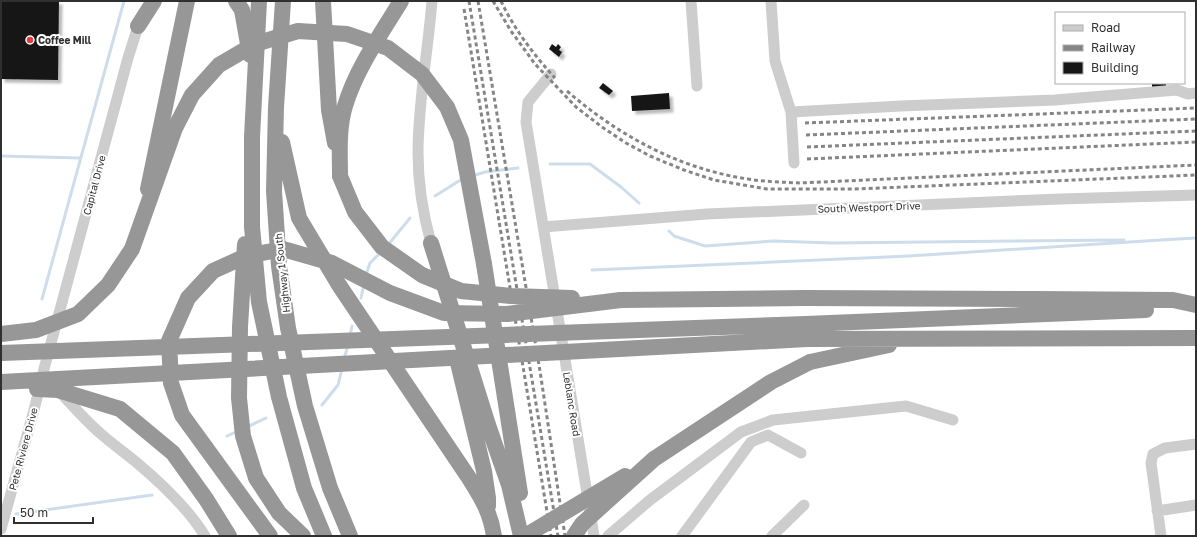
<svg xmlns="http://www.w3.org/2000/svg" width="1197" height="537" viewBox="0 0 1197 537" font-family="'Golos Text',sans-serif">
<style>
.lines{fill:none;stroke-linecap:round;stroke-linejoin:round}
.stream{stroke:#cdddeb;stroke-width:3}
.building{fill:#171717;filter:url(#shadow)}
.minor{stroke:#cdcdcd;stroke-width:11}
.highway{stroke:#979797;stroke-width:16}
.rail{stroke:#858585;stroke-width:3;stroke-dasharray:4 3;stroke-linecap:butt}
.highway-bridge{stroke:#979797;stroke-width:16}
.poi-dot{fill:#db3f3f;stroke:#fff;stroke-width:1.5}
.labels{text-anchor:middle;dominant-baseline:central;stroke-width:4;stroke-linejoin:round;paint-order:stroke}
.poi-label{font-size:10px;font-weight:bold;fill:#303030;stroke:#fff;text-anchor:start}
.street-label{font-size:10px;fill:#303030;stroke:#fff}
</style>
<defs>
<filter id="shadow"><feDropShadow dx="3.5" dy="3.5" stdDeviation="1" flood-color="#0004"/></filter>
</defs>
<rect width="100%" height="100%" fill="#fff"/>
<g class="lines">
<path class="stream" d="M 1,156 L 80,158
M 550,164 L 590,164 L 621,187 L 639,203
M 472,176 L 485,172 L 518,168
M 435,196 L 462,179
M 669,231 L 674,236 L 705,246 L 773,241 L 833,243 L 1124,240
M 1160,240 L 1196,238
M 388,245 L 410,218
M 592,270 L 909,256 L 1161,240
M 366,275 L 370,263 L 381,252
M 361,298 L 364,284
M 42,299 L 124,1
M 350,336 L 352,326
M 344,359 L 348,345
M 322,405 L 338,385 L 342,369
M 247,427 L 266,418
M 227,436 L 238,431
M 16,514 L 152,495"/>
</g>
<path class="building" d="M 1,1 L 59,1 L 58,80 L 1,79 Z
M 552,44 L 556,47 L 558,44 L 561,47 L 559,50 L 562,52 L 559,57 L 549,49 Z
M 603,83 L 613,91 L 609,95 L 599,88 Z
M 1152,83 L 1166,83 L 1166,87 L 1152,88 Z
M 669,93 L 670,109 L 632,111 L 631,96 Z"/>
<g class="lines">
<path class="minor" d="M 691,1 L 697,86
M 771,1 L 775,61 L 791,112 L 794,163
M 551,74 L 528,102 L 526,122 L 594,536
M 791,112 L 901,106 L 1055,100 L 1177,90 L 1188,94 L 1196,93
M 543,227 L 707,214 L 1060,199 L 1196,195
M 431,243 C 423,214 418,184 418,153 C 418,103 428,51 432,1
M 59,391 C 72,405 85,420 100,433 C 111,443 124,452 136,462 C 161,483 188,508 205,536
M 1157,511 L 1196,505
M 1,529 L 34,410 L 44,369 L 128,58 L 140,20
M 608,536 L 650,500 L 741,432 L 773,420 L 906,406 L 953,420
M 682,536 L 751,442 L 768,435 L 801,453
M 772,536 L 804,505
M 1161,536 L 1151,463 L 1153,454 L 1165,448 L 1196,444"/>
<path class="highway" d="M 236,1 L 242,10 L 250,55
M 259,1 L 252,137 L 252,227 L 259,302 L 279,397 L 304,488 L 324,536
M 283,1 L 276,107 L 274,191 L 279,266 L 288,328 L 305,406 L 330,488 L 350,536
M 323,1 L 329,110 L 335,143
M 138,26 L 154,1
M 282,142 L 299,218 L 339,285 L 469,478 C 482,499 490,511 494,536
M 340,176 C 340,153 338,129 345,106 C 356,69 381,34 401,1
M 148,189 L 187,1
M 431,243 L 488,425 L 509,485 L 521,536
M 245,244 L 240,327 L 239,398 L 243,436 L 256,478 L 279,513 L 303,536
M 484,264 L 520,493
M 621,300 L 805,298 L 1037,299 L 1173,300 L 1196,305
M 806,324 L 1146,310
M 807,339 L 1196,338
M 810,362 L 889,345
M 458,363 L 484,471 L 488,498 L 488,506
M 206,448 L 270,536"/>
<path class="rail" d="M 469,1 L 558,536
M 478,1 L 540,371 L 565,536
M 493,1 L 511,31 L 535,64 L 576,107 L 602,127 L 626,143 L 650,156 L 684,170 L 714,180 L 767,189 L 855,189 L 1196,175
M 501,1 C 514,29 534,55 555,78
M 464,9 L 551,536
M 567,91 C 619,136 680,169 748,179 C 765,182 783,182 800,183 L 1196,165
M 805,123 L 1196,108
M 806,135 L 1196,119
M 807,147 L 1196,131
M 807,159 L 1196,142"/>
<path class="highway-bridge" d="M 340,176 L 355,212 L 382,247 L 422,275 L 461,291 L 511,296 L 572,298
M 1,334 L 36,330 L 78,314 L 108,285 L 132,249 L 175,128 L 192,95 L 219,65 L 255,44 L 298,31 L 347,34 L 388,48 L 422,74 L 447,107 L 461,140 L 484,264
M 1,353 L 806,324
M 1,382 L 807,339
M 37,389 L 58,390 L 120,409 L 173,453 L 206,499 L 229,536
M 206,448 L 182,415 L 171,383 L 169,341 L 188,298 L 213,271 L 246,256 L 283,249 L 332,263 L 390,293 L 444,313 L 507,314 L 621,300
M 525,536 L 625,476
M 574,536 L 582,524 L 654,459 L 771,382 L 810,362"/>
</g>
<circle class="poi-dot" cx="30" cy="40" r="4"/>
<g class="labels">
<g class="poi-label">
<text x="38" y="40">Coffee Mill</text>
</g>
<g class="street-label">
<text transform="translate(94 185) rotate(-75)">Capital Drive</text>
<text transform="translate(869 207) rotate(-2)">South Westport Drive</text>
<text transform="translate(282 273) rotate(-96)">Highway 1 South</text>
<text transform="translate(572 404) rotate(81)">Leblanc Road</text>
<text transform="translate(23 449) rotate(-75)">Pete Riviere Drive</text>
</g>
</g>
<rect width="1197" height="537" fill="none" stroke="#303030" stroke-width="4"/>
<rect x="1055" y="12" width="130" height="72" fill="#ffffff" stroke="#acacac"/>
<rect x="1063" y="25" width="20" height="6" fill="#cdcdcd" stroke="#acacac"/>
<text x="1091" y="32" font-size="12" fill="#303030">Road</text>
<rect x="1063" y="45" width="20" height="6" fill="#858585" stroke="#acacac"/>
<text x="1091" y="52" font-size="12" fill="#303030">Railway</text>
<rect x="1063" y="62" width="20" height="12" fill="#171717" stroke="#acacac"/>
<text x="1091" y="72" font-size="12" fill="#303030">Building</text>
<path d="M14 517v6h79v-6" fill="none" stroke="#303030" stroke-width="2"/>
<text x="20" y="517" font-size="12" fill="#303030" stroke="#ffffff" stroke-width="3" paint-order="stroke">50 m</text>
</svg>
